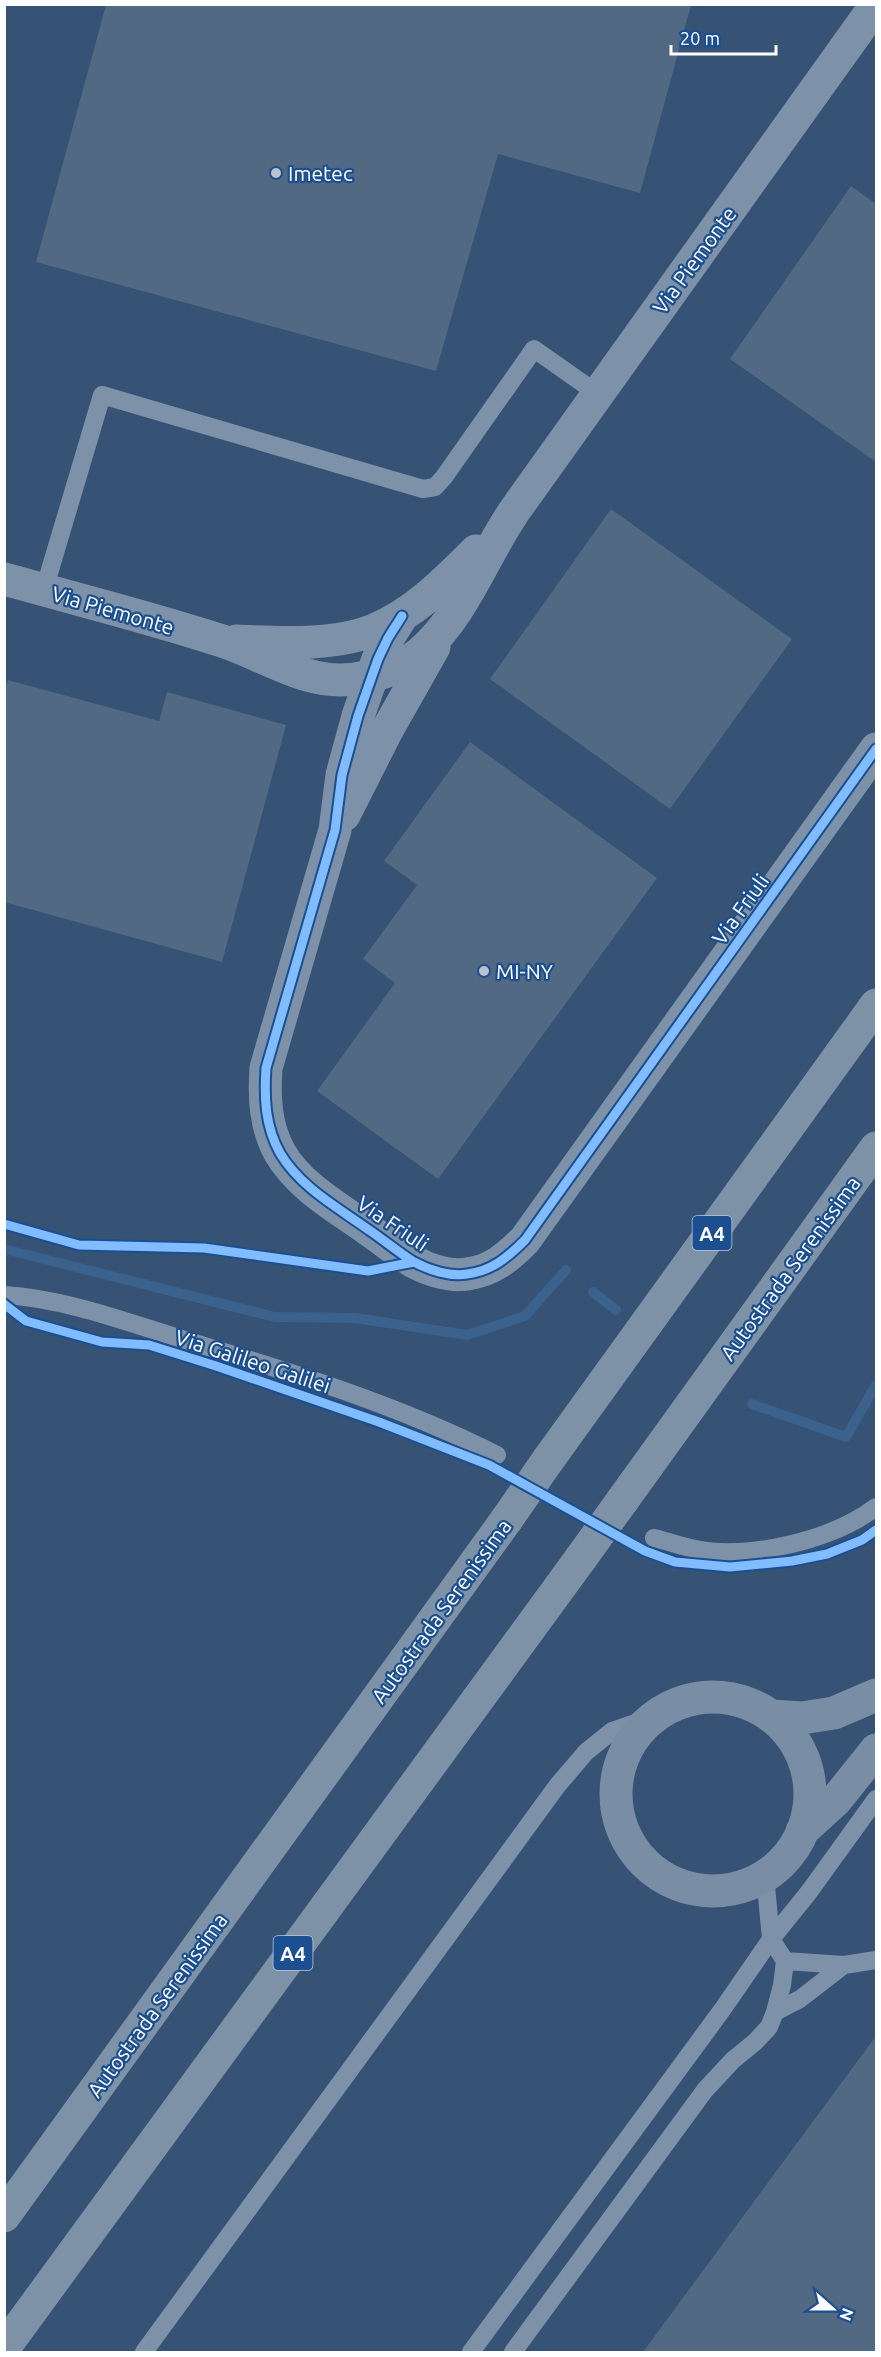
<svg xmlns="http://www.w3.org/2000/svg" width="881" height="2357" viewBox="0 0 881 2357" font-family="Ubuntu,sans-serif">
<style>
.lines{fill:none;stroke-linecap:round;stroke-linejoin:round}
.stream{stroke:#3b618d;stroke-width:10}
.building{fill:#526984}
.lane{stroke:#7d92a8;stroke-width:18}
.street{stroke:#7d92a8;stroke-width:33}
.secondary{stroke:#798da4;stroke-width:33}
.highway{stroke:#7e92a7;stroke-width:33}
.highway-bridge{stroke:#7e92a7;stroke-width:33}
.cycleway-casing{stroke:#1b4f8f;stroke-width:13}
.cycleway{stroke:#80bcff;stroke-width:9}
.poi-dot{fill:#b9c2ce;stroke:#1b4f8f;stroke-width:2}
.labels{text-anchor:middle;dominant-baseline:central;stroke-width:4.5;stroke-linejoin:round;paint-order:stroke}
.shield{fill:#1b4f8f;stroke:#bbcadd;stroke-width:1.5}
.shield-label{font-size:20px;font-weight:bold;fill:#fff}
.poi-label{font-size:21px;fill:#fff;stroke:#1b4f8f;text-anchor:start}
.street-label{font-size:21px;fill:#fff;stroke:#1b4f8f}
</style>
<rect width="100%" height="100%" fill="#365274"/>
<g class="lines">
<path class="stream" d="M 4,1249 L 275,1317 L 355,1318 L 467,1335 L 525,1316 L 566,1270
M 593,1292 L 616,1310
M 752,1404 L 846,1437 L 876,1385"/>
</g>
<path class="building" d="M 106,5 L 691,5 L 640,193 L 498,154 L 436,371 L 36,262 Z
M 851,186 L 876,204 L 876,462 L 730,359 Z
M 611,509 L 792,639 L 670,809 L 490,679 Z
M 8,680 L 159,721 L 167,692 L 286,725 L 222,962 L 4,902 L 4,692 Z
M 470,742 L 657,878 L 438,1179 L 317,1091 L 395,983 L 363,959 L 417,885 L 384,861 Z
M 876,2036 L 876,2352 L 643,2352 Z"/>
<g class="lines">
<path class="lane" d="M 44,590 L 102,395 L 423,489 L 435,487 L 444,477 L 534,349 L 598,394
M 4,1295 C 67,1299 126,1322 185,1340 C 291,1372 398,1405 497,1455
M 654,1538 C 667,1541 681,1546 695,1549 C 749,1560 833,1540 876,1507
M 785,1961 L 844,1965 L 876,1960
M 775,2012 L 800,1999 L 844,1965
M 144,2352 L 557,1786 L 586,1752 L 612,1731 L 653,1717
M 471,2352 L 722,2010 L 771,1939 L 809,1892 L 876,1799
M 513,2352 L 705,2090 L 733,2060 L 755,2042 L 769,2027 L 775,2012 L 782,1985 L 785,1961 L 771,1939 L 765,1875"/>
<path class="street" d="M 4,579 C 76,599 148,617 219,640 C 262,653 305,686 354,679 C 377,676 404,667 421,652 C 467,612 485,550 520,503 C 639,337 758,171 876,5
M 402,616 L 388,638 L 378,659 L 358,716 L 342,775 L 335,830 L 266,1068 C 264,1097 265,1126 280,1153 C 300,1187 337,1207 369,1230 C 384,1240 399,1253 414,1262 C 429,1270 450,1277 467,1274 C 492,1271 508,1257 525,1240 L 876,749
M 236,641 C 279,643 334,646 374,630 C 415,613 446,581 476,551
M 344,815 L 386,732 L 434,647"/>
<path class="secondary" d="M616 1794a97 97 0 1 1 194 0a97 97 0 1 1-194 0Z
M 772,1716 L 802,1718 L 834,1713 L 876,1695
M 802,1831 L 836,1800 L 876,1750"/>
<path class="highway" d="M 548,1460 L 876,1005
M 622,1501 L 876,1148
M 4,2216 L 507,1519
M 4,2348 L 581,1558"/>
<path class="highway-bridge" d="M 507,1519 L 548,1460
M 581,1558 L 622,1501"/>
<defs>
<path id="cycleway" d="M 402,616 L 388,638 L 378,659 L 358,716 L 342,775 L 335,830 L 266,1068 C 264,1097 265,1126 280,1153 C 300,1187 337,1207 369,1230 C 384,1240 399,1253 414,1262 C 429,1270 450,1277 467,1274 C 492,1271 508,1257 525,1240 L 876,749
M 4,1224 L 79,1245 L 204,1248 L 368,1271 L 414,1262
M 4,1304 L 26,1321 L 102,1342 L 149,1345 L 216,1366 L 379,1422 L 489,1465 L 645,1551 L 675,1562 L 730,1567 L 792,1561 L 827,1554 L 862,1540 L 876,1530"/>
</defs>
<use href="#cycleway" class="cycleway-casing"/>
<use href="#cycleway" class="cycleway"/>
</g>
<g class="poi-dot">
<circle cx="276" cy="173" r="6"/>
<circle cx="484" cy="971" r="6"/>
</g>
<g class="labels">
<g class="shield">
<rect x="692.5" y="1216" width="39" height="34" rx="4.5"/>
<rect x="273.5" y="1936" width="39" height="34" rx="4.5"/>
</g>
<g class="shield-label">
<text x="712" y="1233">A4</text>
<text x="293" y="1953">A4</text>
</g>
<g class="poi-label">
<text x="288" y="173">Imetec</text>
<text x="496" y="971">MI-NY</text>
</g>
<g class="street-label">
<text transform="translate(694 260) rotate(-54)">Via Piemonte</text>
<text transform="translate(113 610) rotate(16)">Via Piemonte</text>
<text transform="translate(740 909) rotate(-54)">Via Friuli</text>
<text transform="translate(393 1223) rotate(34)">Via Friuli</text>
<text transform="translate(790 1268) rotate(-54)">Autostrada Serenissima</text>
<text transform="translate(253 1361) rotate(18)">Via Galileo Galilei</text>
<text transform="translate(441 1611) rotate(-54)">Autostrada Serenissima</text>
<text transform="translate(157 2005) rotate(-54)">Autostrada Serenissima</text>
</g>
</g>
<rect width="881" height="2357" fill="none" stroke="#ffffff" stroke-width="12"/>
<g transform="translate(833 2309) rotate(111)" stroke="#1b4f8f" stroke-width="4.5" paint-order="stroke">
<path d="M0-4.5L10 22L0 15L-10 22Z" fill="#ffffff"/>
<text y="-9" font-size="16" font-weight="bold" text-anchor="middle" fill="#ffffff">N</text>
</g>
<path d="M671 45v9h105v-9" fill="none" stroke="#ffffff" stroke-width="3"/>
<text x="680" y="45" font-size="18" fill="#ffffff" stroke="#1b4f8f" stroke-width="4.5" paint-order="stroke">20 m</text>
</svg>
